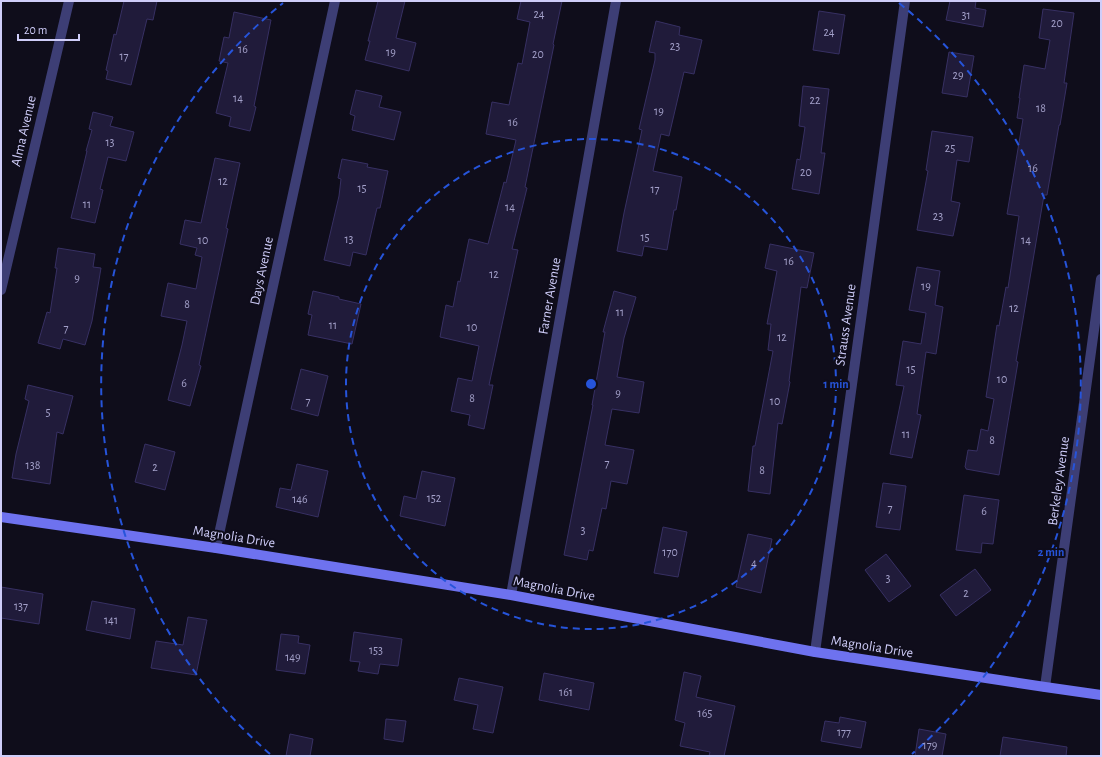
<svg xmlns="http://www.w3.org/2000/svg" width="1102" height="757" viewBox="0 0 1102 757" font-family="'Alegreya Sans',sans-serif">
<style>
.building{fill:#201b3a;stroke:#373063}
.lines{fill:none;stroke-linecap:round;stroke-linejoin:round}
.street{stroke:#3d3e75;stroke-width:10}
.secondary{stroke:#6e72ef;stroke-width:10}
.ring{fill:none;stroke:#2654da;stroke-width:2;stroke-dasharray:7 5}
.labels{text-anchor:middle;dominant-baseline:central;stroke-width:4;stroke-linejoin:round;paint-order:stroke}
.number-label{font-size:12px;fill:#a3a0c9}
.street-label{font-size:14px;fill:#cfcdf9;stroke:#0f0d1b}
.centre{fill:#2654da;stroke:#0f0d1b;stroke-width:2}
.ring-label{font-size:12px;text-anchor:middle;font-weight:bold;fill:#2654da;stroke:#0f0d1b;stroke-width:4;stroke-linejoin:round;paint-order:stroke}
</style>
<rect width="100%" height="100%" fill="#0f0d1b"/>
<path class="building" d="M 124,1 L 157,1 L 153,20 L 147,19 L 131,85 L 106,79 L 108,71 L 106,70 L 114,34 L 116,35 Z
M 378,1 L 405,1 L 396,38 L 416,43 L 409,71 L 365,60 L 370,41 L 368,41 Z
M 521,1 L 562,1 L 553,44 L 554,45 L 525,187 L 527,188 L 512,249 L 518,250 L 489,385 L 493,385 L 484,429 L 468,425 L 470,415 L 451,411 L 458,378 L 472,381 L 479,346 L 440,337 L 446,305 L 453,307 L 458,281 L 460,282 L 469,239 L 488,244 L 504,182 L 506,183 L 516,140 L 486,134 L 492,102 L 509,105 L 518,63 L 522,64 L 530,22 L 517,19 Z
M 950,1 L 976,1 L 975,8 L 986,10 L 983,27 L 946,20 Z
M 1043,9 L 1074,13 L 1064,83 L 1067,83 L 1060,125 L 1059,125 L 1047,195 L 1044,195 L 1016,361 L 1018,362 L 999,475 L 966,469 L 966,468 L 965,467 L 968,450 L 977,451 L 981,429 L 988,431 L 994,399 L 986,397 L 997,325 L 999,326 L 1006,287 L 1008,288 L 1019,216 L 1007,214 L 1023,119 L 1017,118 L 1020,98 L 1019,98 L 1024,65 L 1045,69 L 1050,40 L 1039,38 Z
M 819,11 L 845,15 L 839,54 L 813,50 Z
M 234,12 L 271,20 L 254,106 L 256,107 L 250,131 L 229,126 L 231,117 L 216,113 L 228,63 L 219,61 L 224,37 L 229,38 Z
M 656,21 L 680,27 L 679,35 L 702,40 L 694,74 L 684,72 L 669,136 L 661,134 L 653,171 L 682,177 L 676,210 L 674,210 L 667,250 L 644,246 L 642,256 L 617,251 L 624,213 L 642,130 L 639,129 L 655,60 L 655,53 L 649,52 Z
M 949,52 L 974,56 L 967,97 L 942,93 Z
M 803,86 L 829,89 L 821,153 L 825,153 L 819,194 L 792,189 L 797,159 L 800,160 L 805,127 L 799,126 Z
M 356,90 L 382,96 L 379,107 L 401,112 L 394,140 L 352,130 L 355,116 L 350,114 Z
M 93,112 L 113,117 L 110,126 L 134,132 L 126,161 L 108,157 L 100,189 L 103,190 L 95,223 L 71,218 L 87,151 L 86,151 L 92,130 L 89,129 Z
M 932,131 L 973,137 L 969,162 L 957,160 L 951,201 L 960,203 L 953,236 L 917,230 L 928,171 L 926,170 Z
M 215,158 L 240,163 L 226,228 L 228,229 L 199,365 L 201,366 L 190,406 L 168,400 L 182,345 L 187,321 L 161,316 L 168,283 L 196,289 L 202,257 L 195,255 L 197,248 L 180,244 L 185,220 L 201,223 Z
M 342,159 L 368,164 L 367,167 L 388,171 L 380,208 L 377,208 L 366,255 L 353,252 L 350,266 L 324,260 L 339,196 L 341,179 L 338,178 Z
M 770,244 L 814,253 L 807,288 L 801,287 L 789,381 L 790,382 L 782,424 L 778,423 L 770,494 L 748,491 L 753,446 L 755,446 L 773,351 L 768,350 L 771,324 L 767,324 L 777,271 L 765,268 Z
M 58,248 L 95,254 L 93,267 L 101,268 L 92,321 L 85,345 L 63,339 L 60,349 L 38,343 L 47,312 L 50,313 L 57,268 L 55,268 Z
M 917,267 L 940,271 L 935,305 L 943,307 L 936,354 L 926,352 L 917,414 L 921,415 L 912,458 L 890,454 L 904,386 L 896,385 L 903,341 L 921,344 L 926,313 L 909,310 Z
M 313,291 L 339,297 L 339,299 L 361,304 L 352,344 L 308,335 L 312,315 L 308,314 Z
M 614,291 L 636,297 L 624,338 L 617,377 L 644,382 L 639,413 L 612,409 L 605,445 L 634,450 L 627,484 L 611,481 L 606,509 L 602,508 L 593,551 L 589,550 L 587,560 L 564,555 L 593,405 L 592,405 L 605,332 L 603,332 Z
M 301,369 L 328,376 L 318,416 L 291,409 Z
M 28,385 L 73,396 L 63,434 L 57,432 L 50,484 L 12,478 L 16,454 L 29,401 L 25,399 Z
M 145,444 L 175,452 L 165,490 L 135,482 Z
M 297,464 L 328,471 L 318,517 L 276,507 L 280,488 L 291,490 Z
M 422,471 L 455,478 L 445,526 L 400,516 L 404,496 L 416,499 Z
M 883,483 L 906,486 L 900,530 L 876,527 Z
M 964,495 L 999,500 L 993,544 L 982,543 L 981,553 L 956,550 Z
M 663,527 L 687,532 L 678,577 L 654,573 Z
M 748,534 L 772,539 L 761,593 L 736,587 Z
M 886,554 L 911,586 L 889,602 L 865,570 Z
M 975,569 L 991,590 L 956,616 L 940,595 Z
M 1,587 L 43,594 L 39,624 L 1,618 Z
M 92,601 L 135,609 L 130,639 L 86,630 Z
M 188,617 L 207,620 L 196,675 L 151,668 L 156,641 L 183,645 Z
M 354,632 L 402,639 L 398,666 L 380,664 L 378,674 L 358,671 L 360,662 L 350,661 Z
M 281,634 L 299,636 L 298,643 L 310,645 L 305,674 L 276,670 Z
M 684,672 L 701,676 L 696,697 L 735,706 L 724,756 L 709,756 L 710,752 L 680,746 L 685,723 L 675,720 Z
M 544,673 L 594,683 L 589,710 L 539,700 Z
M 459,678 L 503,687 L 493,733 L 473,729 L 478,705 L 454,700 Z
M 840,717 L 866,722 L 861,748 L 821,741 L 825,721 L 839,723 Z
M 386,719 L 406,721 L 403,742 L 384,739 Z
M 919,729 L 946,734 L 942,756 L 915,756 Z
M 290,734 L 313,739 L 310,756 L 286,756 Z
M 1003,737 L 1067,747 L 1066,756 L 1000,756 Z"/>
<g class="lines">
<path class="street" d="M 1,290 L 69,1
M 216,548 L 335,1
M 511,595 L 616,1
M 815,652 L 905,1
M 1045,687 L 1101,279"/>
<path class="secondary" d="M 1,517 L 216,548 L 511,595 L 815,652 L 1045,687 L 1101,695"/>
</g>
<g class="ring">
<circle cx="591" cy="384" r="245"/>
<path d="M270 754A490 490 0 0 1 283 3M899 3A490 490 0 0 1 912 754"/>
</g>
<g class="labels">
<g class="number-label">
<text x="539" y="14">24</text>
<text x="966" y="15">31</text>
<text x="1057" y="23">20</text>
<text x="829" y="32">24</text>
<text x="675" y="46">23</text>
<text x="243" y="49">16</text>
<text x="391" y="52">19</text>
<text x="538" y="54">20</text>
<text x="124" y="56">17</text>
<text x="958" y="75">29</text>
<text x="238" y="98">14</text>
<text x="815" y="100">22</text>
<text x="1041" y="108">18</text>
<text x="659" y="111">19</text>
<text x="513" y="122">16</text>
<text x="110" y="142">13</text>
<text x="950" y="148">25</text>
<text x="1033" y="168">16</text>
<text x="806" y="172">20</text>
<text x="223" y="181">12</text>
<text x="362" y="188">15</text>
<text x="655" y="189">17</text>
<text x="87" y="204">11</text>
<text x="510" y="207">14</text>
<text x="938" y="216">23</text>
<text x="645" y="237">15</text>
<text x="349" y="239">13</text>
<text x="203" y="240">10</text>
<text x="1026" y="240">14</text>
<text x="789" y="261">16</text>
<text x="494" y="274">12</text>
<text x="77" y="278">9</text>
<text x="926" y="286">19</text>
<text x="187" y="304">8</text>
<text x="1014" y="308">12</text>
<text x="620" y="312">11</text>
<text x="333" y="325">11</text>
<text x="472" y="327">10</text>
<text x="66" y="328">7</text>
<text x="782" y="337">12</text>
<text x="911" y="369">15</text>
<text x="1002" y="379">10</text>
<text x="184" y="383">6</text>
<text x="618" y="393">9</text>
<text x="472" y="398">8</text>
<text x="308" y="401">7</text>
<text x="775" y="401">10</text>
<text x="48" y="412">5</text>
<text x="906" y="434">11</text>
<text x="992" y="440">8</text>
<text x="607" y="463">7</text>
<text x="33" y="465">138</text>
<text x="155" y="467">2</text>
<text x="762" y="470">8</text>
<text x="434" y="498">152</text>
<text x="300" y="499">146</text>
<text x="890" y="508">7</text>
<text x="984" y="511">6</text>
<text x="583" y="530">3</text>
<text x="670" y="552">170</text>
<text x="754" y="563">4</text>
<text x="888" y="578">3</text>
<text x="966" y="593">2</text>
<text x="21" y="606">137</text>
<text x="111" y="620">141</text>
<text x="376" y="650">153</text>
<text x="293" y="657">149</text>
<text x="566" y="692">161</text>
<text x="705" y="713">165</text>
<text x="844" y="732">177</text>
<text x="930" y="745">179</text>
</g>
<g class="street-label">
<text transform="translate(24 131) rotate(-77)">Alma Avenue</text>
<text transform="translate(262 271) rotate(-78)">Days Avenue</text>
<text transform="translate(550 296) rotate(-80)">Farner Avenue</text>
<text transform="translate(846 325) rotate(-82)">Strauss Avenue</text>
<text transform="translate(1059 481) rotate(-82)">Berkeley Avenue</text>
<text transform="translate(234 537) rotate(9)">Magnolia Drive</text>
<text transform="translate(554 589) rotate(11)">Magnolia Drive</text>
<text transform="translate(872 647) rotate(9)">Magnolia Drive</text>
</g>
</g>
<circle cx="591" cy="384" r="6" class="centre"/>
<g class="ring-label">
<text x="836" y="388">1 min</text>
<text x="1051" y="556">2 min</text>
</g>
<rect width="1102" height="757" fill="none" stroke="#cfcdf9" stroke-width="4"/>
<path d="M18 34v6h61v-6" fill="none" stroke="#cfcdf9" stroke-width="2"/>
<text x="24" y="34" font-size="12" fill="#cfcdf9" stroke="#0f0d1b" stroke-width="3" paint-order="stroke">20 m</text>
</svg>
